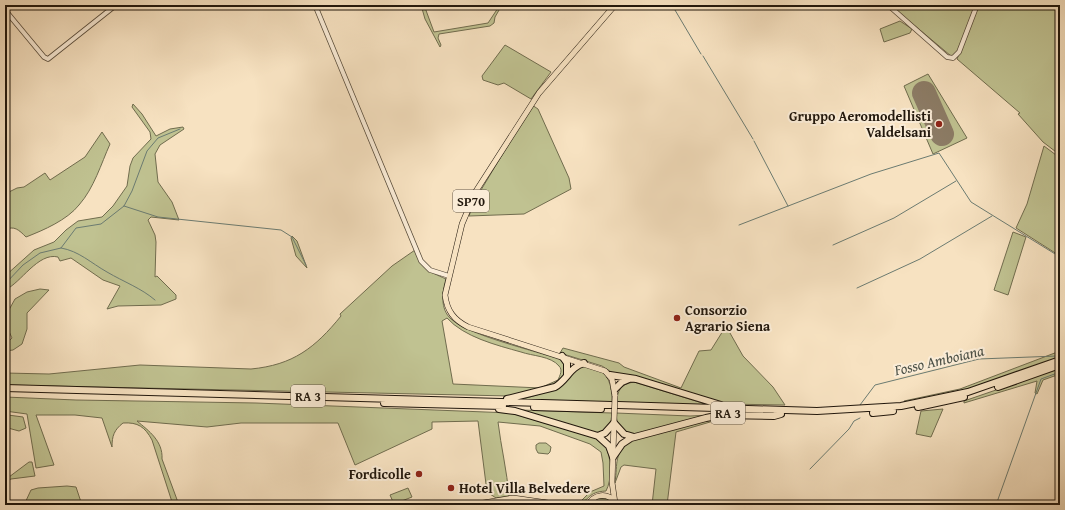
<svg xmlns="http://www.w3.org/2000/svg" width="1065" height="510" viewBox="0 0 1065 510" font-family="'Gentium Book Plus',serif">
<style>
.green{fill:#c0c291;stroke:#706c4e;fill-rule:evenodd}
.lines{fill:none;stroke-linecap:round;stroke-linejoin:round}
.stream{stroke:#6b7b71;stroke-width:1}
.runway{stroke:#8c7c66;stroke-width:24}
.minor-casing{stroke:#564a39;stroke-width:5.5}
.major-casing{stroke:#21170c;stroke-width:6}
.highway-casing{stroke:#21170c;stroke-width:8}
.minor{stroke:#faecd7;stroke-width:4}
.major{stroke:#f7e2c1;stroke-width:5}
.highway{stroke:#f7e2c1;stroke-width:6}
.major-bridge-casing{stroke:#21170c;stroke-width:6;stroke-linecap:butt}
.major-bridge{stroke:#f7e2c1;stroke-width:5}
.poi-dot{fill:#8f2418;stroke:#faecd7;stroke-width:1.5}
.labels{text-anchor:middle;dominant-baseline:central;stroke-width:4;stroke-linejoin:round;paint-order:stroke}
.shield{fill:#faecd7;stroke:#625749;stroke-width:1}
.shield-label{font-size:13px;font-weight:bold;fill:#21170c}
.poi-label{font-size:14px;font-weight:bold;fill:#21170c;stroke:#faecd7;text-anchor:end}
.water-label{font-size:15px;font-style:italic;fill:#4c5147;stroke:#faecd7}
</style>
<rect width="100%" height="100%" fill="#f7e2c1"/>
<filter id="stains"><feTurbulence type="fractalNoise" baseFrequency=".005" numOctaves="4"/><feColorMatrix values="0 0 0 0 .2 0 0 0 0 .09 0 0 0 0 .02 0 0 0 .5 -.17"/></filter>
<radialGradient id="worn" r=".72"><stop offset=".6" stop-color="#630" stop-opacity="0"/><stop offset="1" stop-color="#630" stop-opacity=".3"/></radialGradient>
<path class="green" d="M 421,5 L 424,5 L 434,32 L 488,23 L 500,5 L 502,5 L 495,17 L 494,23 L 490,26 L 439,34 L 438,38 L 441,45 L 440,47 L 425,19 Z
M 890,5 L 975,5 L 958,51 L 954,55 L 951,56 Z
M 979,5 L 1058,5 L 1060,14 L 1060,155 L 1043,142 L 1018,114 L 1020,113 L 957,59 Z
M 900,21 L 912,29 L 910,33 L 884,42 L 880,29 Z
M 505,45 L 551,72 L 531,99 L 504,83 L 498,85 L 483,80 L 482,76 Z
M 928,74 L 967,138 L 933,154 L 904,86 Z
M 133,104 L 142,114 L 156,136 L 170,129 L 183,127 L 184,129 L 160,145 L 155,154 L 158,182 L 172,202 L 179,220 L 151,217 L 148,220 L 155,235 L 156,242 L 155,277 L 157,276 L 176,295 L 176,299 L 161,305 L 118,306 L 107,309 L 120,286 L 103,280 L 71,258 L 60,261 L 58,257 C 38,252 21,283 5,290 L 5,276 L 34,250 L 54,242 L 66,230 L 78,221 L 102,217 L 113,206 L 127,186 L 130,166 L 133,158 L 151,139 L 150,132 L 132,107 Z
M 532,105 L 538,109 L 569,178 L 571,189 L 524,214 L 469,216 L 475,200 Z
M 102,132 L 110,144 C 101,164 94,188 79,205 C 67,220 44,230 26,237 C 19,230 14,225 5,230 L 5,194 L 17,188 L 24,187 L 45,173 L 50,180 L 85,157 Z
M 1044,146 L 1060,158 L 1060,256 L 1016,228 L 1027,204 Z
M 1013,232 L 1026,237 L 1008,295 L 994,290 Z
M 292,236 L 297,241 L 307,268 L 296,256 L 291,238 Z
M 415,250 C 422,269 428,271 446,279 C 442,292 440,309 451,319 C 470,336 534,350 561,360 C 568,369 565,377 556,384 L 510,396 L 5,385 L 5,373 L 49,374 L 140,365 L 251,369 C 293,365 315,348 341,316 L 340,314 L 392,266 ZM 447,318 C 464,337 496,345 521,352 C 532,356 551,356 559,366 C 563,370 560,375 558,380 L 540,388 L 453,384 L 442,321 Z
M 40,289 L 49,290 L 27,313 L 27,329 L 22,344 L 13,350 L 5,351 L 5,345 L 12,338 L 5,323 L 5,317 L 15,299 L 27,292 Z
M 726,326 L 743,356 L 773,387 L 785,405 L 724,404 L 713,401 L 613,373 L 602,366 L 560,353 L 563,348 L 619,363 L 624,367 L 681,388 L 699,351 L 711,350 Z
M 1060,351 L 1060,357 L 960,392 L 905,403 L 904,401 L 960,389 Z
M 580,366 C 606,366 612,380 612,402 L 520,400 L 553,390 Z
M 1060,368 L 1060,374 L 1043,380 L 1037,394 L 1035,393 L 1037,381 L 964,403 L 964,401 Z
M 634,382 L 709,405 L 709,406 L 617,403 C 617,390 621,384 634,382 Z
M 5,397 L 76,400 L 256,403 L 511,413 L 595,438 C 598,441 602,443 605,446 C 612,457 612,480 606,491 C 587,492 591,500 578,504 L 590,492 L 604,486 L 603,463 L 601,452 L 590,444 L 540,426 L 498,422 C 501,447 507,471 509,496 L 496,498 L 487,492 L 478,421 L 432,422 L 432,429 L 355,465 L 338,423 L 241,423 L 207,427 L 137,421 C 149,431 163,441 162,459 L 179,505 L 173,505 L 152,440 C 145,427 138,422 123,423 C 114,430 112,436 112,447 L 102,418 L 75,415 L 36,415 L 54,465 L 36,468 L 27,414 L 5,411 Z
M 943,409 L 931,437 L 916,434 L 921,411 Z
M 520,410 L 612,413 C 611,423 609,427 601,434 Z
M 616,413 L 690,416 L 710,415 L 633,435 C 622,432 616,424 616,413 Z
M 8,415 L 23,417 L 26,428 L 19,431 L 8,428 Z
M 713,419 L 717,420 L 676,432 L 667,505 L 652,505 L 656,469 L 624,465 L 621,467 L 615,483 C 618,462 613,454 632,440 Z
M 539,443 L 546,443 L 551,447 L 550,452 L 548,454 L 538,453 L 536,449 L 536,445 Z
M 29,462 L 32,462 L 35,476 L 11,479 L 5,482 L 5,480 Z
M 67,486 L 76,487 L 82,505 L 24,505 L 31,490 L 38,488 Z
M 408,488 L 412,497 L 394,504 L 390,495 Z
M 598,498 L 607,499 L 613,505 L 591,505 Z"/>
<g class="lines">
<path class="stream" d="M 672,5 L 701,54
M 703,56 L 753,139
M 754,141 L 788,206
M 124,206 L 158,217 L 281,230 L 292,237 L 306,265
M 739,225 L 871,174 L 939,153 L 971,202 L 1060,257
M 833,245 L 894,218 L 956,181
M 61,248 C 79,251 91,263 107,272 C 124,282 141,288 155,300
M 5,284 L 23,265 L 40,253 L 61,248 L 76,228 L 101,224 L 124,206 L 132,191 L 147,151 L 158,138 L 180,129
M 857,288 L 920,259 L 992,216
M 860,405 L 875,385 L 979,359 L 1057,356
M 810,469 L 849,429 L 854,421 L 860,418
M 996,505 L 1041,379 L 1060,372"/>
<path class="runway" d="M 924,93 L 942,134"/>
<defs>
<path id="minor" d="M 315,5 L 421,261 L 430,270 L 449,276
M 888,5 L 947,57 L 953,58 L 959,52 L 977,5
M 5,10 L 44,57 L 48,59 L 116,5"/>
<path id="major" d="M 615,396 L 612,379 L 605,371 L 468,327 C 454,320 447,311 445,295 L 462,224 L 476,191 L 539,93 L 615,5
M 614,422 L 612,482 L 615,503
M 471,505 L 513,498 L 562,505
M 588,505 C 594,494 607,492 615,502"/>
<path id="highway" d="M 562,356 L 567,363 L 567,375
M 610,375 L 636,379 L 721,405
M 998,387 L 1060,365
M 5,388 L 611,405
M 615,389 L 622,382 L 629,379
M 507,399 L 555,387 C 567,380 570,367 584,363
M 384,403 L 503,406
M 618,405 L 817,411 L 901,406 L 968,392 L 1060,360
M 534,407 L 601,409
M 918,407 L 964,397
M 499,409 L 515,411 L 598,436 L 609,446 L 613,457
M 873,413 L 893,411
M 598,436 L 605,433 L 614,423 L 624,434 L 634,437
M 613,457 L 622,444 L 631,438 L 706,418 L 721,415 L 774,416 L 781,414"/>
</defs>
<use href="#minor" class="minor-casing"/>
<use href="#major" class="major-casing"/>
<use href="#highway" class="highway-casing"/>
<use href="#minor" class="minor"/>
<use href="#major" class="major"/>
<use href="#highway" class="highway"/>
<defs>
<path id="major-bridge" d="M 614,421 L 615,396"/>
</defs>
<use href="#major-bridge" class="major-bridge-casing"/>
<use href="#major-bridge" class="major-bridge"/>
</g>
<g class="poi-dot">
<circle cx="939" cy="124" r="4"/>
<circle cx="677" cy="318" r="4"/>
<circle cx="419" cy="474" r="4"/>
<circle cx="451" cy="488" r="4"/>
</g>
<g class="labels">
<g class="shield">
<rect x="453" y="190" width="36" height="22" rx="3"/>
<rect x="291" y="385" width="34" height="22" rx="3"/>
<rect x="711" y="402" width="34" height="22" rx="3"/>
</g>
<g class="shield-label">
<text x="471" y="201">SP70</text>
<text x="308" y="396">RA 3</text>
<text x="728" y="413">RA 3</text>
</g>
<g class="poi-label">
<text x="931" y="116">Gruppo Aeromodellisti<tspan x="931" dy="16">Valdelsani</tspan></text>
<text x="685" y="310" text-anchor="start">Consorzio<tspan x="685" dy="16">Agrario Siena</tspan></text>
<text x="411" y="474">Fordicolle</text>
<text x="459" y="488" text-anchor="start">Hotel Villa Belvedere</text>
</g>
<g class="water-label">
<text transform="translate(939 360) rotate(-13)">Fosso Amboiana</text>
</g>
</g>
<rect width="1065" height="510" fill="none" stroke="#f7e2c1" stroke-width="20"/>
<rect x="6" y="6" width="1053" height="498" fill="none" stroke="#21170c" stroke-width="2"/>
<rect x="10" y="10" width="1045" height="490" fill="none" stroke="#21170c"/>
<rect width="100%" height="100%" filter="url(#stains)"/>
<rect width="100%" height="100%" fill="url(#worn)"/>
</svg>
